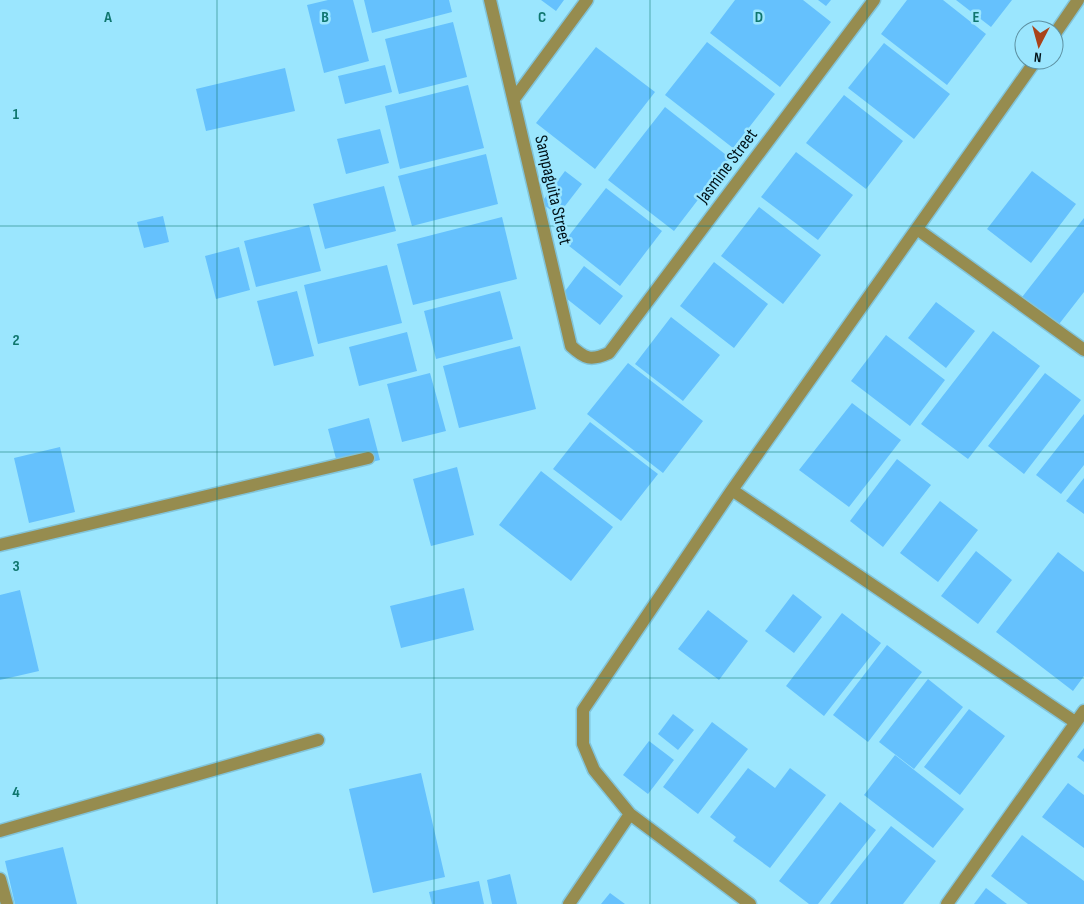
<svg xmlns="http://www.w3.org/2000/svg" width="1084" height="904" viewBox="0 0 1084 904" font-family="'Sofia Sans Condensed',sans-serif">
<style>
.building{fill:#65c1fd}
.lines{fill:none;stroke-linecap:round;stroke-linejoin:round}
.minor-casing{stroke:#82c4d9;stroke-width:15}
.minor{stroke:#968c4f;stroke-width:12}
.grid{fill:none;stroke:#0f766e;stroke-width:1;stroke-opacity:0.55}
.labels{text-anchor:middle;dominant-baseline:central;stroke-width:5;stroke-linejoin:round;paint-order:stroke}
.street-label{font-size:18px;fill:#001218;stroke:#9be6fe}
.grid-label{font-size:16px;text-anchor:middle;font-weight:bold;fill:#0f766e;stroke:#9be6fe;stroke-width:5;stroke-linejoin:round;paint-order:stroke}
</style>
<rect width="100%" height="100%" fill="#9be6fe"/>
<path class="building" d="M 328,0 L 353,0 L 369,61 L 324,73 L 307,5 Z
M 364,0 L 449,0 L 452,12 L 372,33 Z
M 541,0 L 564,0 L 556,11 Z
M 735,0 L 803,0 L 831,22 L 780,87 L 710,33 Z
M 818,0 L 831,0 L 826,6 Z
M 907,0 L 943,0 L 986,34 L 947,85 L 881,34 Z
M 956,0 L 1012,0 L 991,27 Z
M 453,22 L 467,77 L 399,94 L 385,39 Z
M 707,42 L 775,94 L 733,148 L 665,95 Z
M 884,43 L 950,94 L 914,139 L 848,88 Z
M 596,47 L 655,92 L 595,169 L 536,123 Z
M 385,65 L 392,92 L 345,104 L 338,76 Z
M 285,68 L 295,111 L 206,131 L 196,89 Z
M 468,85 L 484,148 L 400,169 L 385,106 Z
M 844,95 L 903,141 L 866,189 L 806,143 Z
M 665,107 L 730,158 L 674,231 L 608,180 Z
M 380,129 L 389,163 L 346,174 L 337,139 Z
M 796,152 L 853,195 L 818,240 L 761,197 Z
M 486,154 L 498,204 L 412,226 L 398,176 Z
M 565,171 L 582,184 L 558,215 L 541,203 Z
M 1032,171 L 1076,204 L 1031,263 L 987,229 Z
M 384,186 L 396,231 L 325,249 L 313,204 Z
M 606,188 L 662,231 L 620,286 L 564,242 Z
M 759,207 L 821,255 L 783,304 L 721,256 Z
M 163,216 L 169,242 L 144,248 L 137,222 Z
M 502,217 L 517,279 L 413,305 L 397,244 Z
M 1084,218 L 1084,292 L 1056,328 L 1019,301 Z
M 309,225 L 321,271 L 256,287 L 244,241 Z
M 239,247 L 250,290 L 216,299 L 205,256 Z
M 714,262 L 768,304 L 734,348 L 680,306 Z
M 387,265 L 402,323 L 318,344 L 304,285 Z
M 584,266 L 623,296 L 600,325 L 562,295 Z
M 297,291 L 314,356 L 274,366 L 257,301 Z
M 500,291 L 513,339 L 436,359 L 424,311 Z
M 936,302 L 975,331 L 946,368 L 908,338 Z
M 671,317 L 720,355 L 683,401 L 635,364 Z
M 993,331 L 1040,366 L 968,459 L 921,424 Z
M 407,332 L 417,371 L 359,386 L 349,347 Z
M 886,335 L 945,380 L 910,426 L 851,381 Z
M 520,346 L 536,409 L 459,428 L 443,366 Z
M 628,363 L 703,421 L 663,473 L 587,414 Z
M 430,373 L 446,431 L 402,442 L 387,384 Z
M 1045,373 L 1081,400 L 1024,474 L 988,446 Z
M 852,403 L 901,440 L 849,507 L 799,470 Z
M 1084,414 L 1084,465 L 1061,494 L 1036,475 Z
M 369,418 L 380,460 L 339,470 L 328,429 Z
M 590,422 L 658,474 L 621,521 L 553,469 Z
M 60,447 L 75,512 L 29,523 L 14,458 Z
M 897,459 L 931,485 L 883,547 L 850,521 Z
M 457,467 L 474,535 L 431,546 L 413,479 Z
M 541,471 L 613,527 L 571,581 L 499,525 Z
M 1084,478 L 1084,514 L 1066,501 Z
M 940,501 L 978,530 L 938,582 L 900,553 Z
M 976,551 L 1012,580 L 978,624 L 941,596 Z
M 1058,552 L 1084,572 L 1084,676 L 1073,691 L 996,632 Z
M 464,588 L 474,630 L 401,648 L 390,606 Z
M 20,590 L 39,671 L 0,680 L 0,595 Z
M 793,594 L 822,617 L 794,653 L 765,631 Z
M 708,610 L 748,641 L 719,680 L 678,649 Z
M 842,613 L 881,643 L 824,716 L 786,686 Z
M 887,645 L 922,672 L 868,742 L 833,715 Z
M 928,679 L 963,707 L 914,769 L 879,742 Z
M 969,709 L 1005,736 L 960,795 L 924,767 Z
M 673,714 L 694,730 L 678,750 L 658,734 Z
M 712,722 L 748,749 L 698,814 L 663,787 Z
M 649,741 L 674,760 L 648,794 L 623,775 Z
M 1084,748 L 1084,762 L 1077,757 Z
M 895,755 L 964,809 L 933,848 L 864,795 Z
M 748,768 L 775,788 L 790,768 L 826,795 L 770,868 L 733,841 L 736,837 L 710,817 Z
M 421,773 L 445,877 L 373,893 L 349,789 Z
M 1068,783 L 1084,795 L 1084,848 L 1042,817 Z
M 840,802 L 876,830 L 818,904 L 809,904 L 779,881 Z
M 891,826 L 936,861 L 903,904 L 830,904 Z
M 1022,835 L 1084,881 L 1084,904 L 1028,904 L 991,876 Z
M 63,847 L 77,904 L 15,904 L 5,861 Z
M 510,874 L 517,904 L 492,904 L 487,880 Z
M 479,881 L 484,904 L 432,904 L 429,892 Z
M 986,888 L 1007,904 L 974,904 Z
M 610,893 L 625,904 L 601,904 Z"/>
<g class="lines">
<defs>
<path id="minor" d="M 490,0 L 571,346 C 585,359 591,361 609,353 L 874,0
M 1054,35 L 1078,0
M 514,99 L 587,0
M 917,229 L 1084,350
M 732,490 L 1075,722
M 0,545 L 368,458
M 0,831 L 318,740
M 0,879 L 7,904
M 569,904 L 630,814
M 750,904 L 630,814 L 594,770 L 583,744 L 583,710 L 732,490 L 1036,60
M 947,904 L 1084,711"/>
</defs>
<use href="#minor" class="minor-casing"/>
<use href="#minor" class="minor"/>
</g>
<path class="grid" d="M 217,0 L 217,904M 434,0 L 434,904M 650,0 L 650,904M 867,0 L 867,904M 0,226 L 1084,226M 0,452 L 1084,452M 0,678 L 1084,678"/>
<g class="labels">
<g class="street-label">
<text transform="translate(727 166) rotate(-53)">Jasmine Street</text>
<text transform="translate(553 190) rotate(77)">Sampaguita Street</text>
</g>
</g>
<g class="grid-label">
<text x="108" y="22">A</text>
<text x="325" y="22">B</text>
<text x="542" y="22">C</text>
<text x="759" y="22">D</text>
<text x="976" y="22">E</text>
<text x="16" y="119">1</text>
<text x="16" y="345">2</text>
<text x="16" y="571">3</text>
<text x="16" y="797">4</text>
</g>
<g transform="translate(1039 45) rotate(186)"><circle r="24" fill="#9be6fe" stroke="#5d91a2"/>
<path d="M0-4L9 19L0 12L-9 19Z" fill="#a9431a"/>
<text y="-8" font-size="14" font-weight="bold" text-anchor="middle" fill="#001218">N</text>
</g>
</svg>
